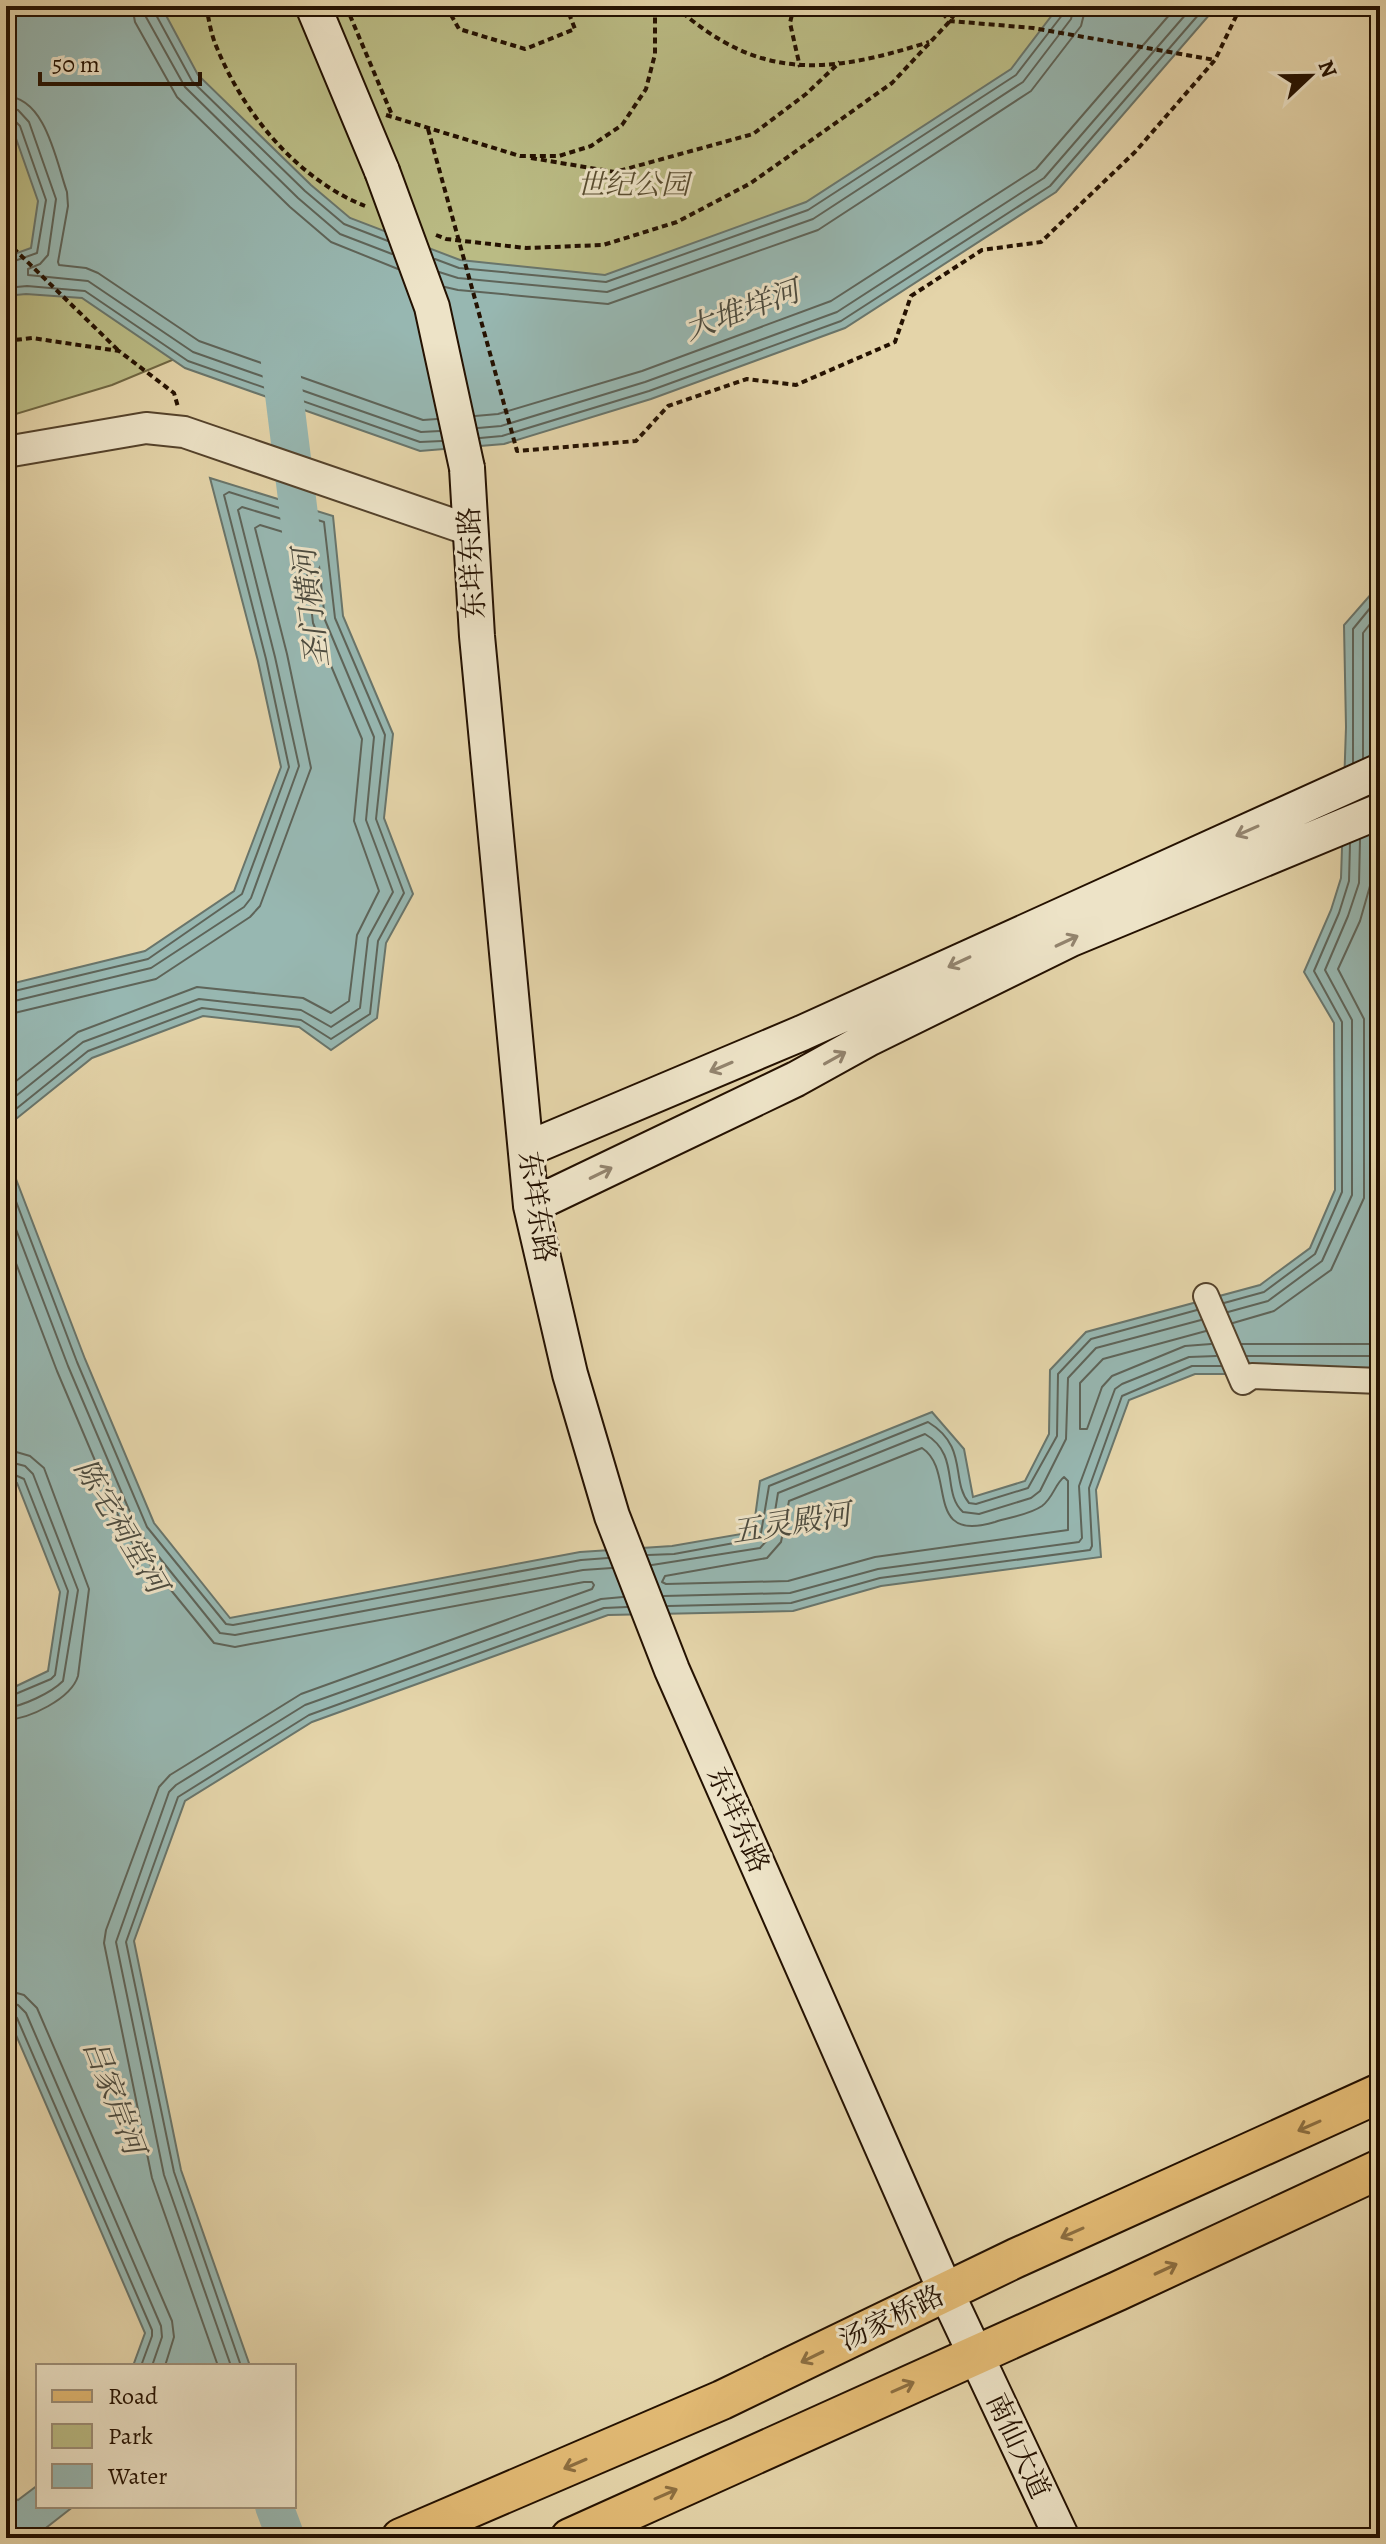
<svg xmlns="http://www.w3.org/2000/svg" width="1386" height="2544" viewBox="0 0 1386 2544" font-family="Alegreya,'Noto Serif SC',serif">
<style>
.green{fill:#babb84;stroke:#6f6642;stroke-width:2}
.water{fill:#97b7b1;stroke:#69756b;stroke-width:2}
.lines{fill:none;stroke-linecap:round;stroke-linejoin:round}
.shore{stroke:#5e6459;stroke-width:2}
.river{stroke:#97b7b1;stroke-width:38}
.minor-casing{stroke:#54422b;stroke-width:28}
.tertiary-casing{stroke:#54422b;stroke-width:34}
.secondary-casing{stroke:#241101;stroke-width:38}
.primary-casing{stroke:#241101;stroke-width:42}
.path{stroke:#241101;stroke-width:4;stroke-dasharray:6 4;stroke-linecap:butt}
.minor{stroke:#ede3c7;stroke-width:24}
.tertiary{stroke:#ede3c7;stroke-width:30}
.secondary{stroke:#ede3c7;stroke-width:34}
.primary{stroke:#e2ba74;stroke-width:38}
.secondary-bridge-casing{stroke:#241101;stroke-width:38;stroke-linecap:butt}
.secondary-bridge{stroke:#ede3c7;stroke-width:34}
.oneway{stroke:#93846e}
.oneway2{stroke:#8c6e40}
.labels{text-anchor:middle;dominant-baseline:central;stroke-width:6;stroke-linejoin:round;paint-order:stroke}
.park-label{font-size:28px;font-style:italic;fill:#584c2f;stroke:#ede3c7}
.street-label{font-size:28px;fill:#241101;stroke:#ede3c7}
.water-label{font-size:30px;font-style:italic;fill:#4c4b3f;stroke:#ede3c7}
</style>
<rect width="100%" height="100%" fill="#e4d4a9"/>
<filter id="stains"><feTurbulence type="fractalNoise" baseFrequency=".0025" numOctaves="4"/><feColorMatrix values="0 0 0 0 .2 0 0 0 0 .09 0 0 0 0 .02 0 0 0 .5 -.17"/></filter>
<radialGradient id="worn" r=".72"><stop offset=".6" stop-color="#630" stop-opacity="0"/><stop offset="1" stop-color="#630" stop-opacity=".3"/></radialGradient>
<path class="green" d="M 6,6 L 1218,6 L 1033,171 L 679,369 L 225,338 L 112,385 L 6,417 Z"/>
<path class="water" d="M 6,6 L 161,6 L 198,75 L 311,185 L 350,218 L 460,260 L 605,275 L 806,202 L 1011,69 L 1059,6 L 1217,6 L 1056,192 L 845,328 L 651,399 L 504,444 L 420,451 L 185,368 L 82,298 L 26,294 L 6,296 L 6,257 L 31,248 L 38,201 L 13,130 L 6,123 Z
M 210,478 L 333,516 L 343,616 L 393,734 L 384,818 L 413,894 L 386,943 L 377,1018 L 331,1050 L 299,1027 L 203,1016 L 92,1058 L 6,1127 L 6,985 L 145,951 L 234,891 L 281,767 L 258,661 Z
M 1380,584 L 1380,1374 L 1195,1374 L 1129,1400 L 1096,1490 L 1101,1557 L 881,1586 L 793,1611 L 608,1615 L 312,1722 L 185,1801 L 134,1941 L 181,2170 L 250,2366 L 133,2366 L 145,2333 L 6,2012 L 6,1691 L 48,1671 L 60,1592 L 17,1483 L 6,1477 L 6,1153 L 85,1359 L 154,1523 L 230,1618 L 580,1552 L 672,1546 L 753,1532 L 760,1481 L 932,1412 L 964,1449 L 973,1497 L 1025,1481 L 1049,1434 L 1050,1370 L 1086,1332 L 1260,1285 L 1310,1248 L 1335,1190 L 1334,1023 L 1304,972 L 1331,910 L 1341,878 L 1346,727 L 1344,625 Z
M 38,2485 L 38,2506 L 74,2506 L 33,2538 L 6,2538 L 6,2493 L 18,2500 Z"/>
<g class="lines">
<path class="shore" d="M 132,6 L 135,22 L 177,97 L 290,207 L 331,242 L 398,269
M 144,6 L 146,17 L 185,87 L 298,198 L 340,234 L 392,254
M 154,6 L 155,13 L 192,81 L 305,191 L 344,224 L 388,241
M 6,96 C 46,98 56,161 67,192 L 68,206 L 58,262 L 59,265 L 86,268 L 98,273 L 199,341 L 423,420 L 437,419
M 6,108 L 18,110 L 29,122 L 56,199 L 48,255 L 40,264 L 28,269 L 28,275 L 88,281 L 193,352 L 421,432 L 440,431
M 6,118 L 13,119 L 20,126 L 46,200 L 37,253 L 6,264
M 435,259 L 459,268 L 606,282 L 808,210 L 1016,75 L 1063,14 L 1064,6
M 439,272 L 458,278 L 607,292 L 813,219 L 1023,82 L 1071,19 L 1074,6
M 445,287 L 458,290 L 608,304 L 818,230 L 1031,91 L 1081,26 L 1086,6
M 6,288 L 27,286 L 85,291 L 188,361 L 420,442 L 442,441
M 475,416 L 498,414 L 642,371 L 831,301 L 1036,169 L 1177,6
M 478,428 L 501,426 L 645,382 L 837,312 L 1044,178 L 1193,6
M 480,438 L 502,436 L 649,391 L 841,321 L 1050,186 L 1206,6
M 1375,753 L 1375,637 L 1380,630
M 1363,758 L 1363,633 L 1380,611
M 1353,763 L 1353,629 L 1380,596
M 6,993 L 148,959 L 242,894 L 289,767 L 266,659 L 224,495 L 229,492 L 324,522 L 335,618 L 385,735 L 376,819 L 404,893 L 378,941 L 370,1014 L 331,1039 L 301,1020 L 202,1008 L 88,1051 L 6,1117
M 6,1003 L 151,968 L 244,907 L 251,898 L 299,766 L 275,657 L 238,510 L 242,507 L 315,529 L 325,620 L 374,737 L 366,820 L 393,892 L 368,938 L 360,1008 L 331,1027 L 301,1010 L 199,999 L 83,1042 L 6,1104
M 6,1015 L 156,979 L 250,917 L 260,906 L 311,768 L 287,654 L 255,528 L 260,525 L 303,538 L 313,623 L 362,739 L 354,821 L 379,891 L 357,935 L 349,1001 L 331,1013 L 303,998 L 197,987 L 78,1032 L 6,1089
M 6,1175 L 77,1362 L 147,1527 L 226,1624 L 233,1625 L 581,1560 L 608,1558
M 6,1203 L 68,1366 L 138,1531 L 220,1633 L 235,1635 L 583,1570 L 612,1568
M 6,1237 L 57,1371 L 127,1536 L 214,1643 L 235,1647 L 584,1582 L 592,1582 L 594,1585 L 592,1589 L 301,1694 L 170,1775 L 159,1787 L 106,1930 L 104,1943 L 152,2178 L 218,2366
M 1224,1303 L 1264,1292 L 1315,1254 L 1342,1192 L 1342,1022 L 1314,971 L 1339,913 L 1349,881 L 1350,844
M 1228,1312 L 1268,1301 L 1322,1261 L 1352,1195 L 1352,1020 L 1325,970 L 1348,916 L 1359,883 L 1360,840
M 1233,1323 L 1274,1311 L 1331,1270 L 1364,1198 L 1364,1019 L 1338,969 L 1360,921 L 1370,886 L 1373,835
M 1206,1331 L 1103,1359 L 1080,1383 L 1080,1429 L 1087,1429 L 1102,1387 L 1112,1376 L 1185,1346 L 1211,1344
M 1242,1344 L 1380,1344
M 1247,1356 L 1380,1356
M 922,1448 C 957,1471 922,1544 995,1522 C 1010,1517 1029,1515 1042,1506 C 1053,1498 1055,1484 1064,1477 L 1068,1481 L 1068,1530 L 875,1557 L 788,1581 L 666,1584 L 662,1582 L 665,1576 L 767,1558 L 781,1542 L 789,1501 Z
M 6,1449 L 30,1456 L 44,1468 L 89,1589 L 78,1676 C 71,1699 29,1719 6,1720
M 6,1461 L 25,1466 L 33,1474 L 78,1590 L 63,1681 C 51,1693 23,1706 6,1708
M 6,1471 L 24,1479 L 68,1591 L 55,1675 L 51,1679 L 6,1698
M 648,1555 L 674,1554 L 756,1539 L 761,1533 L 769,1486 L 928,1422 C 969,1447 950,1480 969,1503 L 976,1504 L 1028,1488 L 1057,1436 L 1058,1374 L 1091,1339 L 1197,1310
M 652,1565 L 760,1548 L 771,1536 L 778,1493 L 925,1434 C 961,1455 941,1492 963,1512 L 979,1514 L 1031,1498 L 1040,1491 L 1066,1439 L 1068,1378 L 1096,1348 L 1201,1320
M 664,1596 L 790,1593 L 878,1569 L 1079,1542 L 1082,1538 L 1079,1486 L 1115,1389 L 1122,1384 L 1189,1357 L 1216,1356
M 668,1606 L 791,1603 L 880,1578 L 1090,1550 L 1092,1546 L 1089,1488 L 1122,1396 L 1192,1366 L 1221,1366
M 6,1990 L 24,1995 L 37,2008 L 172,2321 L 174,2337 L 165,2366
M 6,2002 L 18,2005 L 26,2013 L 161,2326 L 162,2337 L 152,2366
M 6,2012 L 13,2014 L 17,2018 L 152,2330 L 152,2336 L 141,2366
M 231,2366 L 164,2175 L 116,1942 L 169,1792 L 176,1785 L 305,1705 L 601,1599 L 623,1597
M 241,2366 L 174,2172 L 126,1942 L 178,1797 L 309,1715 L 604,1608 L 627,1607"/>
<path class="river" d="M 279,354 L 304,555
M 274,2506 L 286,2538"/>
<defs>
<path id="minor" d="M 1206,1296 L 1243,1382 L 1252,1376 L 1380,1381"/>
<path id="tertiary" d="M 6,452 L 146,428 L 184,432 L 470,530"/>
<path id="secondary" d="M 313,6 L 382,171
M 467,468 L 477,636 L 531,1206 L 570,1374 L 612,1516 L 672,1670 L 946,2292 L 1062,2538
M 527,1149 L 802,1033 L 1380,771
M 531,1206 L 796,1079 L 870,1038 L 1071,939 L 1380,811"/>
<path id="primary" d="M 401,2538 L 722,2400 L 1016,2258 L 1380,2093
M 570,2538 L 1118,2291 L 1380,2169"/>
</defs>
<use href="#minor" class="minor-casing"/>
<use href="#tertiary" class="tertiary-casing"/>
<use href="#secondary" class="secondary-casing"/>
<use href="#primary" class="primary-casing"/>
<path class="path" d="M 206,6 C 209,20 211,35 217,48 C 244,114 297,179 365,206
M 346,6 L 392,115
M 446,6 L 459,29 L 525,49 L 575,29 L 566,6
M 675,6 C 759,82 828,74 929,42
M 794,6 L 790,23 L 800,67
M 935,6 L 950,21 L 1033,28 L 1215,60
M 386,115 L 520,156 L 559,156 L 591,146 L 622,125 L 646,89 L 655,54 L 655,6
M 428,129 L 517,451 L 636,441 L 668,406 L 747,379 L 796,385 L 895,342 L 911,296 L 982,250 L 1041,242 L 1135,152 L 1215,60 L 1241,6
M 531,158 L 615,172 L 753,134 L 806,94 L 840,62
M 436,235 L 446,239 L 526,248 L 603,245 L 677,222 L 751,183 L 892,83 L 950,21 L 960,6
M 6,241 L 119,351
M 6,341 L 32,338 L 119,351 L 174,393 L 178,407"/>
<use href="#minor" class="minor"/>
<use href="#tertiary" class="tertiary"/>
<use href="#secondary" class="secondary"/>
<use href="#primary" class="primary"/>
<defs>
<path id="secondary-bridge" d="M 382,171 L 432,307 L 467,468"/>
</defs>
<use href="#secondary-bridge" class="secondary-bridge-casing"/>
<use href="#secondary-bridge" class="secondary-bridge"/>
</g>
<defs><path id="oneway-shaft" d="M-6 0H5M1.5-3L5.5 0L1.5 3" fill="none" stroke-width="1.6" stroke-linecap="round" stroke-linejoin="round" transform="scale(2)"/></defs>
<g class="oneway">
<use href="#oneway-shaft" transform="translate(1247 831) rotate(156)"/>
<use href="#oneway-shaft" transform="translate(1067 941) rotate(-25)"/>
<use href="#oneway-shaft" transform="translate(959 962) rotate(155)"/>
<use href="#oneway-shaft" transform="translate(835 1058) rotate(-29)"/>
<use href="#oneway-shaft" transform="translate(721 1067) rotate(157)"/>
<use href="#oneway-shaft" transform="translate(601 1173) rotate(-26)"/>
</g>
<g class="oneway2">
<use href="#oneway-shaft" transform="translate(1309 2126) rotate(156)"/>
<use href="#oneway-shaft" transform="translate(1072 2233) rotate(156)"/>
<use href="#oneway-shaft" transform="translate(1166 2269) rotate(-25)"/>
<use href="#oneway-shaft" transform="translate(812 2357) rotate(154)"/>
<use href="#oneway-shaft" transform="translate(903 2387) rotate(-24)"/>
<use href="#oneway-shaft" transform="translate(575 2464) rotate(157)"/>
<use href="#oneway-shaft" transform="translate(666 2494) rotate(-24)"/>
</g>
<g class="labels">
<g class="park-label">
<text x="633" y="185">世纪公园</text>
</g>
<g class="street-label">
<text transform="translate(472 563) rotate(-93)">东垟东路</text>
<text transform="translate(537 1207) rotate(81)">东垟东路</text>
<text transform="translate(738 1820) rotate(66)">东垟东路</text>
<text transform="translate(892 2318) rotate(-26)">汤家桥路</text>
<text transform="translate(1018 2446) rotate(65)">南仙大道</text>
</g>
<g class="water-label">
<text transform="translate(742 310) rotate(-20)">大堆垟河</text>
<text transform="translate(311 608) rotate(-97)">圣门横河</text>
<text transform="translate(791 1523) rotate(-9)">五灵殿河</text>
<text transform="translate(121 1526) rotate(59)">陈宅祠堂河</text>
<text transform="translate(114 2097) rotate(69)">吕家岸河</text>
</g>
</g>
<rect width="1386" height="2544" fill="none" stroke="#e4d4a9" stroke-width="32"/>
<rect x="8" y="8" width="1370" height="2528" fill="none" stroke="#241101" stroke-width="4"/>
<rect x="16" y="16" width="1354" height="2512" fill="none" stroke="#241101" stroke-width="2"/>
<rect x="36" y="2364" width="260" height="144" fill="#ede3c7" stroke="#9d8f78" stroke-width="2"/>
<rect x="52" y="2390" width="40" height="12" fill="#e2ba74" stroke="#9d8f78" stroke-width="2"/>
<text x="108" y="2404" font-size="24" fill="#241101">Road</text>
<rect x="52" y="2424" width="40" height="24" fill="#babb84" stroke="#9d8f78" stroke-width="2"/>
<text x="108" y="2444" font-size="24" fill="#241101">Park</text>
<rect x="52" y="2464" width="40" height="24" fill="#97b7b1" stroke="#9d8f78" stroke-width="2"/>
<text x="108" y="2484" font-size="24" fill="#241101">Water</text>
<g transform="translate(1310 76) rotate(68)" stroke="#ede3c7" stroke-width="6" paint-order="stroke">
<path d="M0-6L14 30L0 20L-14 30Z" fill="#241101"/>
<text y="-12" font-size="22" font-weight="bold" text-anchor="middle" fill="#241101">N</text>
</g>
<path d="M40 72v12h160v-12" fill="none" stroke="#241101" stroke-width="4"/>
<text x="52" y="72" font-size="24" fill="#241101" stroke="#ede3c7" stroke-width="6" paint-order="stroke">50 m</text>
<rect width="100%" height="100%" filter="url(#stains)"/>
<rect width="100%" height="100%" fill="url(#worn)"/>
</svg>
